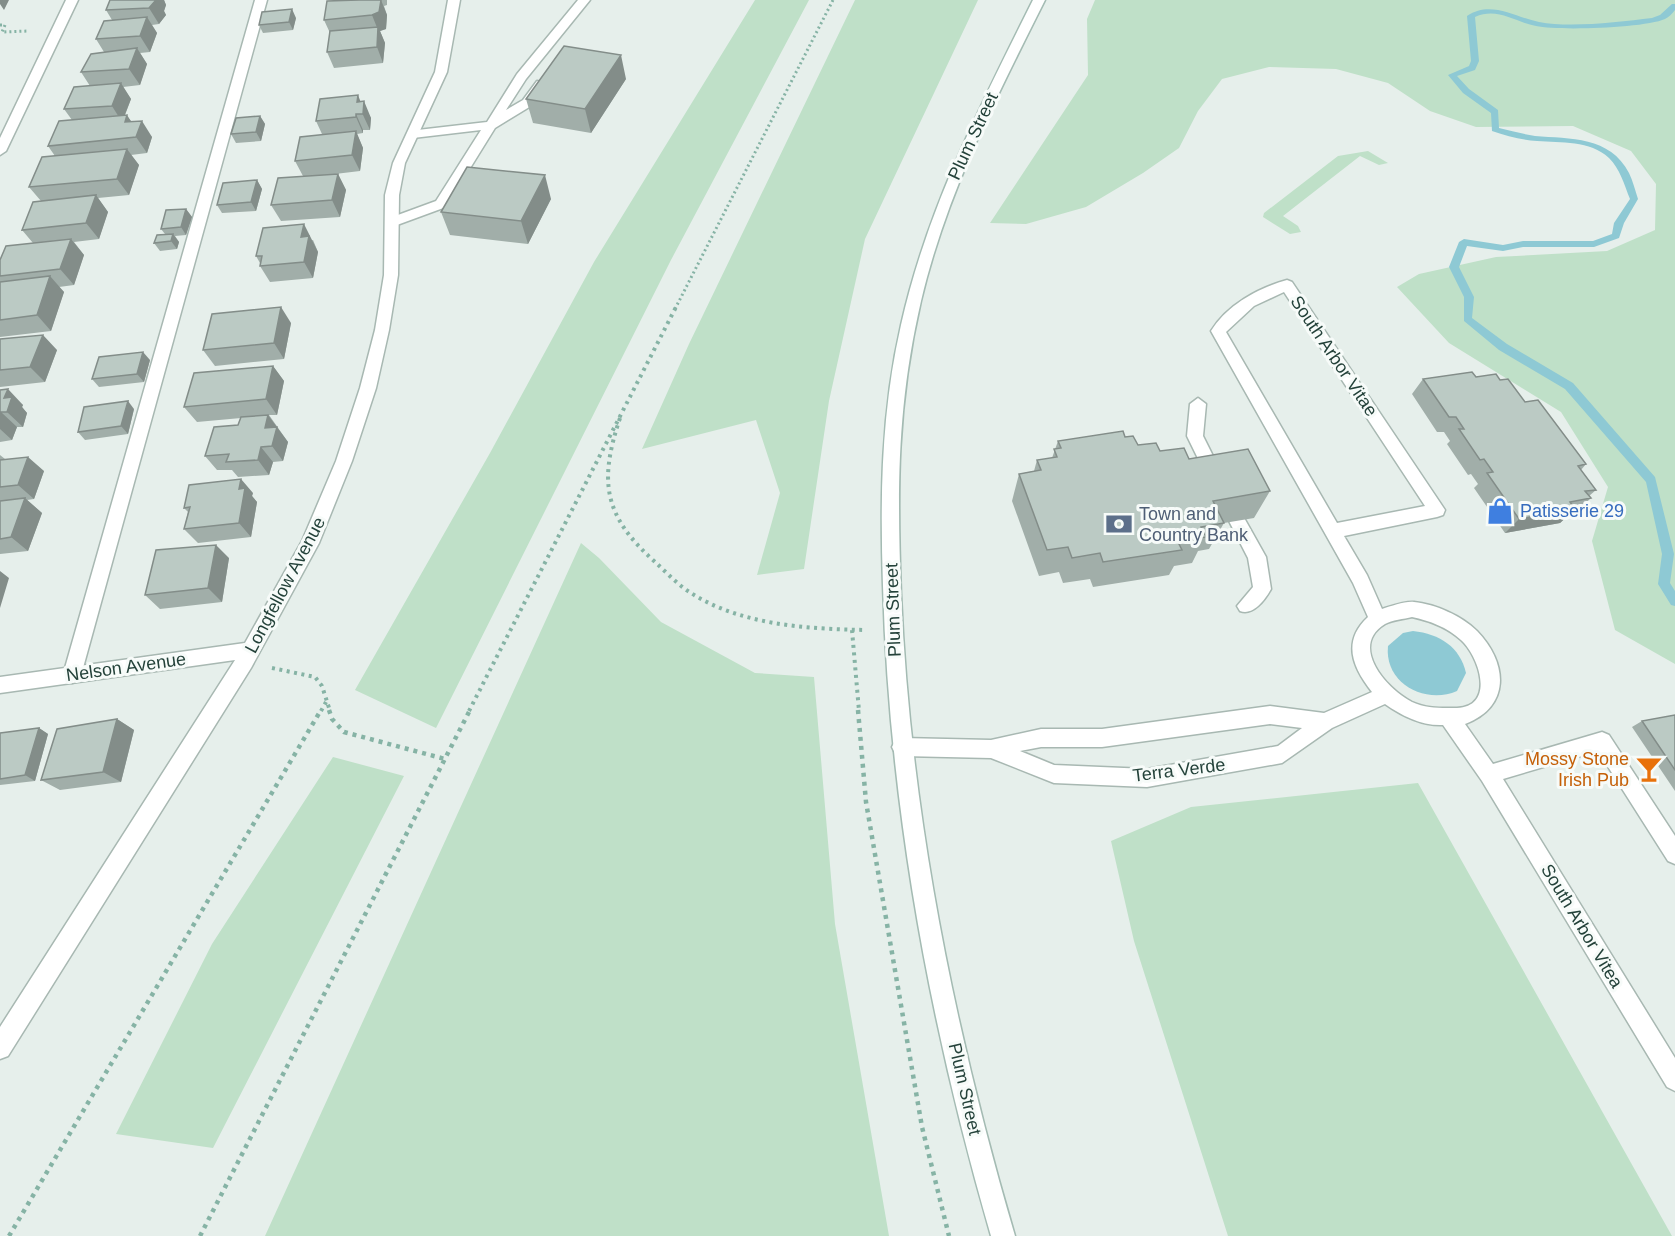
<svg xmlns="http://www.w3.org/2000/svg" width="1675" height="1236" viewBox="0 0 1675 1236" font-family="Arial,sans-serif">
<style>
.green{fill:#bfe0c8}
.water{fill:#8ec9d4}
.lines{fill:none;stroke-linecap:round;stroke-linejoin:round}
.stream{fill:#8ec9d4;fill-rule:evenodd}
.service-casing{stroke:#a8b8b2;stroke-width:3}
.minor-casing{stroke:#a8b8b2;stroke-width:3}
.secondary-casing{stroke:#a4bbb3;stroke-width:3}
.path-far2{stroke:#86b3a5;stroke-width:3;stroke-dasharray:2 3;stroke-linecap:butt}
.path-far1{stroke:#86b3a5;stroke-width:4;stroke-dasharray:3 4.5;stroke-linecap:butt}
.path{stroke:#86b3a5;stroke-width:4.5;stroke-dasharray:4 5;stroke-linecap:butt}
.service{fill:#fff;fill-rule:evenodd}
.minor{fill:#fff;fill-rule:evenodd}
.secondary{fill:#fff;fill-rule:evenodd}
.wall{fill:#a1aea9}
.shaded-wall{fill:#838d89}
.building{fill:#bbcac4;stroke:#838d89;stroke-width:1.5}
.labels{text-anchor:middle;dominant-baseline:central;stroke-width:6;stroke-linejoin:round;paint-order:stroke}
.street-label{font-size:18px;fill:#24423a;stroke:#f7fbf9}
.shop-label{font-size:18px;fill:#366cbe;stroke:#f7fbf9;text-anchor:start}
.service-label{font-size:18px;fill:#4e5e75;stroke:#f7fbf9;text-anchor:start}
.food-label{font-size:18px;fill:#c56008;stroke:#f7fbf9;text-anchor:end}
</style>
<rect width="100%" height="100%" fill="#e6efeb"/>
<path class="green" d="M 755,0 L 809,0 L 671,260 L 436,728 L 355,690 L 490,453 L 594,262 Z
M 855,0 L 978,0 L 865,239 L 829,401 L 804,569 L 757,575 L 780,493 L 756,420 L 642,449 L 689,344 Z
M 1095,0 L 1675,0 L 1675,664 L 1615,630 L 1592,541 L 1608,487 L 1561,412 L 1449,343 L 1397,287 L 1419,274 L 1496,257 L 1607,251 L 1655,230 L 1656,184 L 1631,151 L 1573,126 L 1476,127 L 1430,111 L 1388,83 L 1336,69 L 1269,67 L 1222,79 L 1198,111 L 1179,148 L 1143,173 L 1086,207 L 1026,224 L 990,223 L 1088,75 L 1087,19 Z
M 1368,151 L 1388,163 L 1379,165 L 1360,156 L 1283,216 L 1298,226 L 1301,232 L 1290,234 L 1263,217 L 1264,213 L 1338,156 Z
M 581,543 L 599,558 L 661,622 L 755,673 L 814,677 L 835,924 L 889,1236 L 265,1236 Z
M 333,757 L 404,776 L 213,1148 L 116,1134 L 212,944 Z
M 1418,783 L 1672,1236 L 1228,1236 L 1134,941 L 1111,841 L 1191,807 Z"/>
<path class="water" d="M 1413,631 C 1440,634 1460,647 1466,673 L 1457,691 C 1425,705 1384,683 1388,646 L 1403,633 Z"/>
<g class="lines">
<path class="stream" d="M 1672,4 L 1675,4 L 1675,10 C 1672,14 1669,17 1665,19 C 1645,28 1558,31 1536,26 C 1514,22 1498,7 1475,17 L 1479,61 L 1475,70 L 1457,76 L 1469,89 L 1498,110 L 1499,128 C 1511,131 1523,134 1535,136 C 1570,139 1610,136 1629,173 C 1633,181 1635,190 1638,199 L 1624,223 L 1619,238 L 1594,247 L 1523,247 L 1503,251 L 1467,246 L 1459,267 L 1474,297 L 1472,318 L 1507,344 L 1573,383 L 1655,477 L 1674,554 L 1670,583 L 1675,591 L 1675,606 L 1671,605 L 1658,584 L 1662,554 L 1646,482 L 1565,389 L 1499,350 L 1464,321 L 1464,297 L 1449,267 L 1459,242 L 1464,239 L 1503,245 L 1523,241 L 1593,241 L 1612,234 L 1614,223 L 1630,199 C 1624,184 1620,169 1609,158 C 1590,140 1561,143 1537,141 C 1522,140 1507,136 1492,131 L 1491,113 L 1463,93 L 1448,75 L 1469,66 L 1471,61 L 1467,16 C 1491,0 1514,17 1539,22 C 1570,28 1619,22 1652,18 L 1660,15 Z"/>
<defs>
<path id="service" d="M 255,0 L 267,0 L 81,675 L 79,681 L 72,683 L 65,681 L 63,675 Z
M 578,0 L 590,0 L 526,79 L 506,110 L 523,100 L 537,81 L 547,84 L 531,106 L 495,128 L 446,207 L 397,225 L 387,225 L 387,219 L 436,201 L 481,130 L 413,138 L 407,134 L 409,131 L 487,122 L 517,74 Z
M 1287,280 L 1292,282 L 1445,510 L 1443,515 L 1437,517 L 1344,536 L 1367,575 L 1382,609 C 1392,606 1405,601 1414,602 C 1435,604 1462,616 1477,631 C 1508,663 1511,707 1465,724 L 1493,764 L 1602,732 L 1609,735 L 1675,836 L 1675,864 L 1668,861 L 1598,751 L 1503,779 L 1675,1058 L 1675,1091 L 1667,1087 L 1482,781 L 1443,725 C 1422,726 1402,716 1385,704 L 1332,728 L 1282,763 L 1147,787 L 1054,783 L 991,758 L 902,756 L 895,753 L 892,747 L 895,741 L 902,738 L 991,740 L 1041,729 L 1102,729 L 1270,706 L 1324,713 L 1372,692 C 1352,667 1342,641 1368,617 L 1353,583 L 1211,331 C 1227,305 1258,288 1287,280 ZM 1284,292 L 1425,506 L 1337,523 L 1226,332 L 1254,306 ZM 1412,617 C 1430,621 1447,627 1461,640 C 1479,656 1496,706 1457,708 C 1442,708 1427,709 1412,702 C 1386,689 1349,646 1385,624 C 1392,620 1404,619 1412,617 ZM 1270,724 L 1302,728 L 1278,746 L 1147,769 L 1054,765 L 1020,751 L 1041,747 L 1102,747 Z
M 1198,398 L 1206,404 L 1203,436 L 1224,478 L 1222,483 L 1210,483 L 1187,436 L 1190,404 Z
M 1237,514 L 1243,516 L 1266,557 L 1271,589 C 1265,600 1253,616 1240,611 L 1237,606 L 1253,587 L 1248,558 L 1229,521 L 1231,516 Z"/>
<path id="minor" d="M 66,0 L 78,0 L 6,151 L 0,155 L 0,138 Z
M 448,0 L 460,0 L 447,72 L 405,163 L 399,195 L 398,275 L 389,330 L 376,388 L 352,461 L 319,543 L 251,668 L 8,1056 L 0,1059 L 0,1027 L 235,660 L 0,693 L 0,677 L 245,643 L 302,541 L 336,461 L 360,388 L 375,330 L 384,275 L 385,195 L 393,163 L 435,72 Z"/>
<path id="secondary" d="M 1033,0 L 1045,0 C 996,98 946,194 921,301 C 897,405 897,489 901,594 C 910,811 954,1029 1015,1236 L 991,1236 C 930,1026 889,805 883,586 C 880,498 881,412 901,325 C 927,209 980,106 1033,0 Z"/>
</defs>
<use href="#service" class="service-casing"/>
<use href="#minor" class="minor-casing"/>
<use href="#secondary" class="secondary-casing"/>
<path class="path-far2" d="M 0,25 L 5,25 L 2,32 L 28,31
M 675,309 L 833,0"/>
<path class="path-far1" d="M 620,418 C 599,481 603,515 654,561 C 664,570 674,581 685,589 C 736,625 806,629 866,630
M 852,630 L 859,711
M 272,668 L 315,677 L 322,686 L 330,711
M 321,711 L 326,702
M 469,711 L 676,307"/>
<path class="path" d="M 329,710 L 332,719 L 344,732 L 445,759
M 858,710 L 866,802 L 922,1127 L 949,1236
M 9,1236 L 321,710
M 200,1236 L 470,710"/>
<use href="#service" class="service"/>
<use href="#minor" class="minor"/>
<use href="#secondary" class="secondary"/>
</g>
<path class="wall" d="M 110,0 L 164,0 L 166,5 L 164,11 L 166,15 L 159,24 L 152,25 L 157,33 L 150,52 L 140,53 L 147,64 L 140,85 L 123,87 L 131,99 L 125,115 L 131,121 L 152,137 L 147,153 L 131,155 L 139,165 L 129,195 L 98,198 L 108,212 L 99,239 L 74,242 L 84,255 L 74,285 L 59,287 L 64,292 L 51,331 L 0,337 L 0,260 L 33,243 L 22,230 L 41,201 L 29,187 L 55,156 L 48,146 L 72,120 L 64,109 L 90,86 L 81,72 L 104,52 L 96,39 L 112,20 L 106,10 Z
M 332,0 L 387,0 L 387,5 L 384,6 L 387,15 L 386,29 L 380,31 L 385,43 L 383,63 L 334,68 L 327,52 L 330,33 L 324,20 L 333,1 Z
M 296,18 L 293,30 L 263,33 L 259,25 Z
M 626,79 L 591,133 L 533,123 L 526,99 Z
M 361,102 L 371,118 L 370,130 L 363,130 L 363,133 L 357,134 L 363,148 L 360,171 L 335,174 L 338,174 L 346,190 L 340,217 L 281,221 L 271,205 L 303,176 L 295,161 L 322,134 L 316,121 Z
M 260,116 L 265,124 L 261,141 L 236,143 L 231,134 Z
M 257,180 L 262,189 L 256,211 L 222,213 L 217,205 Z
M 551,199 L 528,244 L 450,235 L 441,212 Z
M 186,209 L 192,217 L 186,235 L 175,236 L 179,242 L 177,249 L 160,251 L 154,243 L 165,234 L 161,229 Z
M 313,240 L 318,252 L 313,278 L 270,282 L 260,266 L 260,263 L 256,256 Z
M 291,323 L 284,359 L 215,366 L 203,350 Z
M 0,339 L 57,350 L 45,382 L 0,387 Z
M 150,360 L 144,382 L 99,387 L 92,379 Z
M 273,366 L 284,381 L 277,415 L 269,415 L 288,442 L 283,461 L 273,462 L 269,475 L 238,477 L 232,470 L 217,470 L 205,456 L 238,425 L 241,418 L 197,422 L 184,407 Z
M 1476,377 L 1500,380 L 1525,402 L 1586,464 L 1581,470 L 1596,490 L 1589,496 L 1591,498 L 1575,513 L 1570,514 L 1560,523 L 1505,533 L 1474,488 L 1478,484 L 1471,474 L 1468,475 L 1447,444 L 1450,441 L 1444,432 L 1437,432 L 1412,394 L 1423,379 Z
M 0,390 L 23,405 L 22,407 L 27,413 L 23,427 L 17,427 L 12,440 L 0,442 Z
M 134,409 L 128,434 L 85,440 L 78,432 Z
M 1125,437 L 1138,445 L 1189,459 L 1270,491 L 1254,518 L 1224,523 L 1209,549 L 1198,551 L 1192,563 L 1174,566 L 1169,575 L 1093,587 L 1090,579 L 1063,583 L 1059,572 L 1039,576 L 1012,501 L 1019,474 L 1034,471 L 1037,460 L 1052,458 L 1058,441 Z
M 0,455 L 5,459 L 44,471 L 34,499 L 27,500 L 42,513 L 28,551 L 0,554 Z
M 253,493 L 252,496 L 257,502 L 251,537 L 198,543 L 184,529 L 188,512 L 184,508 Z
M 229,558 L 222,602 L 160,609 L 145,595 Z
M 1675,715 L 1675,791 L 1632,727 L 1642,721 Z
M 117,719 L 134,730 L 121,782 L 60,790 L 41,780 Z
M 39,728 L 48,734 L 35,781 L 0,785 L 0,733 Z"/>
<path class="shaded-wall" d="M 0,0 L 9,0 L 4,10 L 0,4 Z
M 153,0 L 164,0 L 166,5 L 164,11 L 166,15 L 159,24 L 149,8 Z
M 381,0 L 387,15 L 386,29 L 380,31 L 385,43 L 383,63 L 377,47 L 378,30 L 372,15 Z
M 292,9 L 296,18 L 293,30 L 289,22 Z
M 147,17 L 157,33 L 150,52 L 140,36 Z
M 137,48 L 147,64 L 140,85 L 129,69 Z
M 621,55 L 626,79 L 591,133 L 585,109 Z
M 121,83 L 131,99 L 122,122 L 112,106 Z
M 358,95 L 363,108 L 364,101 L 371,118 L 370,130 L 357,102 Z
M 356,114 L 363,130 L 363,133 L 356,117 Z
M 127,115 L 138,132 L 125,122 Z
M 260,116 L 265,124 L 261,141 L 256,132 Z
M 142,121 L 152,137 L 147,153 L 136,137 Z
M 356,131 L 363,148 L 360,171 L 352,155 Z
M 127,149 L 139,165 L 129,195 L 117,179 Z
M 338,174 L 346,190 L 340,217 L 332,200 Z
M 545,175 L 551,199 L 528,244 L 521,221 Z
M 257,180 L 262,189 L 256,211 L 251,202 Z
M 96,195 L 108,212 L 99,239 L 86,223 Z
M 186,209 L 192,217 L 186,235 L 181,227 Z
M 304,224 L 318,252 L 313,278 L 304,262 L 301,237 Z
M 173,234 L 179,242 L 177,249 L 171,241 Z
M 71,239 L 84,255 L 74,285 L 60,269 Z
M 50,276 L 64,292 L 51,331 L 37,315 Z
M 281,307 L 291,323 L 284,359 L 274,343 Z
M 43,335 L 57,350 L 45,382 L 30,367 Z
M 143,352 L 150,360 L 144,382 L 137,374 Z
M 273,366 L 284,381 L 277,415 L 266,399 Z
M 8,389 L 23,405 L 22,407 L 27,413 L 23,427 L 7,412 L 4,398 Z
M 128,401 L 134,409 L 128,434 L 121,426 Z
M 1,412 L 17,427 L 12,440 L 0,429 L 0,415 Z
M 268,415 L 288,442 L 283,461 L 272,446 L 265,428 Z
M 261,447 L 273,462 L 269,475 L 258,460 Z
M 28,457 L 44,471 L 34,499 L 18,485 Z
M 241,479 L 253,493 L 252,496 L 257,502 L 251,537 L 239,523 L 239,489 Z
M 25,498 L 42,513 L 28,551 L 11,537 Z
M 1575,509 L 1560,523 L 1505,533 L 1519,519 Z
M 216,545 L 229,558 L 222,602 L 208,588 Z
M 0,571 L 9,578 L 0,608 Z
M 117,719 L 134,730 L 121,782 L 103,772 Z
M 39,728 L 48,734 L 35,781 L 25,775 Z"/>
<path class="building" d="M 110,0 L 156,0 L 149,8 L 106,10 Z
M 359,0 L 381,0 L 379,12 L 372,15 L 324,20 L 327,1 Z
M 292,9 L 289,22 L 259,25 L 262,12 Z
M 147,17 L 140,36 L 96,39 L 104,21 Z
M 378,27 L 377,47 L 327,52 L 330,31 Z
M 564,46 L 621,55 L 585,109 L 526,99 Z
M 137,48 L 129,69 L 81,72 L 91,54 Z
M 121,83 L 112,106 L 64,109 L 74,87 Z
M 358,95 L 357,102 L 364,101 L 363,114 L 356,114 L 356,117 L 316,121 L 320,99 Z
M 127,115 L 125,122 L 142,121 L 136,137 L 48,146 L 59,121 Z
M 260,116 L 256,132 L 231,134 L 236,118 Z
M 356,131 L 352,155 L 295,161 L 300,137 Z
M 127,149 L 117,179 L 29,187 L 42,157 Z
M 467,167 L 545,175 L 521,221 L 441,212 Z
M 338,174 L 332,200 L 271,205 L 278,178 Z
M 257,180 L 251,202 L 217,205 L 223,183 Z
M 96,195 L 86,223 L 22,230 L 33,202 Z
M 186,209 L 181,227 L 161,229 L 166,210 Z
M 304,224 L 301,237 L 309,236 L 304,262 L 260,266 L 262,256 L 256,256 L 263,228 Z
M 173,234 L 171,241 L 154,243 L 157,235 Z
M 71,239 L 60,269 L 0,276 L 0,260 L 6,246 Z
M 50,276 L 37,315 L 0,320 L 0,282 Z
M 281,307 L 274,343 L 203,350 L 212,314 Z
M 43,335 L 30,367 L 0,370 L 0,339 Z
M 143,352 L 137,374 L 92,379 L 99,357 Z
M 273,366 L 266,399 L 184,407 L 194,373 Z
M 1472,372 L 1476,377 L 1496,374 L 1500,380 L 1508,379 L 1525,402 L 1538,400 L 1586,464 L 1578,466 L 1596,490 L 1585,491 L 1591,498 L 1570,502 L 1575,509 L 1519,519 L 1487,473 L 1493,472 L 1484,459 L 1480,460 L 1459,429 L 1464,429 L 1456,417 L 1449,417 L 1423,379 Z
M 8,389 L 4,398 L 12,397 L 7,412 L 1,412 L 0,415 L 0,390 Z
M 128,401 L 121,426 L 78,432 L 84,407 Z
M 268,415 L 265,428 L 277,427 L 272,446 L 261,447 L 258,460 L 226,462 L 229,454 L 205,456 L 214,427 L 238,425 L 241,417 Z
M 1123,431 L 1125,437 L 1133,436 L 1138,445 L 1156,443 L 1160,451 L 1184,448 L 1189,459 L 1248,449 L 1270,491 L 1213,501 L 1224,523 L 1201,527 L 1206,537 L 1178,542 L 1182,550 L 1103,562 L 1100,553 L 1072,558 L 1068,547 L 1047,550 L 1019,474 L 1041,470 L 1037,460 L 1057,457 L 1054,449 L 1061,448 L 1058,441 Z
M 28,457 L 18,485 L 0,487 L 0,460 Z
M 241,479 L 239,489 L 245,488 L 239,523 L 184,529 L 190,507 L 184,508 L 189,485 Z
M 25,498 L 11,537 L 0,539 L 0,501 Z
M 216,545 L 208,588 L 145,595 L 156,550 Z
M 1675,715 L 1675,770 L 1642,721 Z
M 117,719 L 103,772 L 41,780 L 57,729 Z
M 39,728 L 25,775 L 0,779 L 0,733 Z"/>
<defs>
<symbol id="shop-bare" viewBox="-9 -9 18 18"><path d="M-5-2.5h2.3a2.7 3.5 0 0 1 5.4 0H5L5.5 6h-11ZM-1.5-2.5h3a1.5 2.3 0 0 0-3 0Z" fill="#3f7fe0" stroke="#f7fbf9" stroke-width="2.5" paint-order="stroke"/></symbol>
<symbol id="bank-bare" viewBox="-9 -9 18 18"><path d="M-6-4H6V4H-6ZM0-2.3a2.3 2.3 0 1 0 0 4.6a2.3 2.3 0 1 0 0-4.6Z" fill="#5c6f8a" stroke="#f7fbf9" stroke-width="2.5" paint-order="stroke"/></symbol>
<symbol id="bar-bare" viewBox="-9 -9 18 18"><path d="M-6-5H6L.8 .8V4.5H3.5V6h-7V4.5H-.8V.8Z" fill="#e8710a" stroke="#f7fbf9" stroke-width="2.5" paint-order="stroke"/></symbol>
</defs>
<g fill-rule="evenodd">
<use href="#shop-bare" x="1481" y="492" width="38" height="38"/>
<use href="#bank-bare" x="1100" y="505" width="38" height="38"/>
<use href="#bar-bare" x="1630" y="750" width="38" height="38"/>
</g>
<g class="labels">
<g class="street-label">
<text transform="translate(973 136) rotate(-65)">Plum Street</text>
<text transform="translate(1334 356) rotate(56)">South Arbor Vitae</text>
<text transform="translate(285 585) rotate(-62)">Longfellow Avenue</text>
<text transform="translate(893 610) rotate(-92)">Plum Street</text>
<text transform="translate(126 667) rotate(-8)">Nelson Avenue</text>
<text transform="translate(1179 770) rotate(-7)">Terra Verde</text>
<text transform="translate(1582 926) rotate(59)">South Arbor Vitea</text>
<text transform="translate(965 1089) rotate(77)">Plum Street</text>
</g>
<g class="shop-label">
<text x="1520" y="511">Patisserie 29</text>
</g>
<g class="service-label">
<text x="1139" y="514">Town and<tspan x="1139" dy="21">Country Bank</tspan></text>
</g>
<g class="food-label">
<text x="1629" y="759">Mossy Stone<tspan x="1629" dy="21">Irish Pub</tspan></text>
</g>
</g>
</svg>
